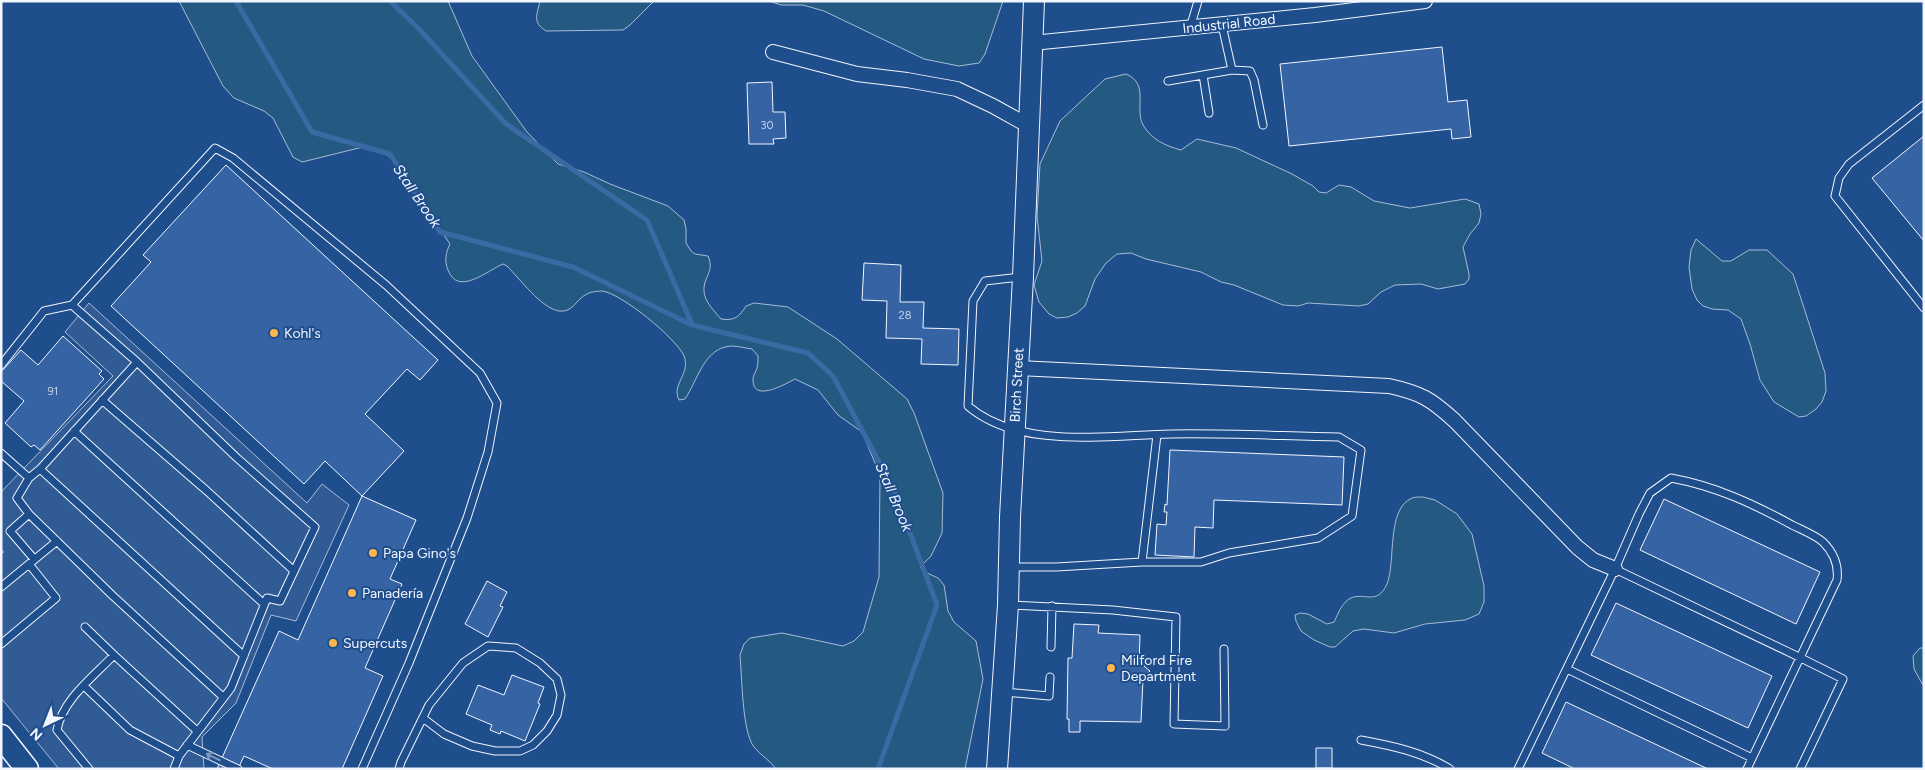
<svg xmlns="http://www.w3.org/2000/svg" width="1925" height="770" viewBox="0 0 1925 770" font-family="Figtree,sans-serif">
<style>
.green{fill:#245a82;stroke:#a8bbd7}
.parking{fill:#305b95;stroke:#a8bbd7}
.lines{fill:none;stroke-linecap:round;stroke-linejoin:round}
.stream{stroke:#3b69a3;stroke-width:5}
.building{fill:#3563a3;stroke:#f2f6ff}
.lane-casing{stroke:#f2f6ff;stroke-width:9}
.street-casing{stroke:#f2f6ff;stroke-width:16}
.secondary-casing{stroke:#f2f6ff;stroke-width:22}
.primary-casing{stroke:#f2f6ff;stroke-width:25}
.lane{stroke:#1f4e8c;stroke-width:7}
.street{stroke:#1f4e8c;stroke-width:14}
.secondary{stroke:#1f4e8c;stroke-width:20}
.primary{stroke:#1f4e8c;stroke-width:22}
.oneway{stroke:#7e9ac0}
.poi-dot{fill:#ffb74d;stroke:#1f4e8c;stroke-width:2}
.labels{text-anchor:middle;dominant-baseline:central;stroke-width:4;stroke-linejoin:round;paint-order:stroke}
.number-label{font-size:11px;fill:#c3d1e8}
.street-label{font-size:14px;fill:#f2f6ff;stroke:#1f4e8c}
.poi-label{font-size:14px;fill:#f2f6ff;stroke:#1f4e8c;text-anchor:start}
.water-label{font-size:15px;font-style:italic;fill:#f2f6ff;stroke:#1f4e8c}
</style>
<rect width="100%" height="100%" fill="#1f4e8c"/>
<path class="green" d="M 179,1 L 448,1 L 472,56 L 527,132 L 558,164 L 584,172 L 610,184 L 668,206 L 684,220 L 686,229 L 686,243 L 691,251 L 695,254 L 708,256 C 715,272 703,277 704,291 C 704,301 715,312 721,319 C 735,321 739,317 746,306 L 754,303 L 788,307 L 837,339 L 907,399 L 914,413 L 943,493 L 942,533 L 931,556 L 920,567 L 925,572 L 938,578 L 944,585 L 948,611 L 954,622 L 976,641 L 983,679 L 965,769 L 776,769 C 770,760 760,755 754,747 C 742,732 742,676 740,655 L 744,644 L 750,638 L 782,633 L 843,646 L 854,641 L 863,632 L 879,577 L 880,475 L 862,432 L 838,415 L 818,390 L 795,379 C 787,383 752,404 753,379 C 753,375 756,372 757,368 C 758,365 758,360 758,356 L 752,349 C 745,348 738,346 732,346 C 704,347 698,380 685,399 L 679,400 C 671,384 691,374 684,356 C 677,339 621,293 602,291 C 598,291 590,292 587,294 C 576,299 573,313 559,311 C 541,308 520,279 507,266 L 503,264 C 488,270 458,297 448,270 C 444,261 446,252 450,244 L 414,191 L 396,161 L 379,150 L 367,146 L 302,162 L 293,157 L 273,118 L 264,111 L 234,98 L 223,86 Z
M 540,1 L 654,1 L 630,25 L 623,30 L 546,31 C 532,22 537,15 540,1 Z
M 769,1 L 1003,1 L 985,54 L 979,63 L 959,66 L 924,59 L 824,11 L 803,5 L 781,5 Z
M 1126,74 C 1150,84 1134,108 1143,125 C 1152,140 1166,146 1181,150 L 1197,139 L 1236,148 L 1292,174 L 1313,186 L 1319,192 L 1326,193 L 1339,185 L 1351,187 L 1374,201 L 1410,208 L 1465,199 L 1479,204 L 1481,214 L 1479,223 L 1470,234 L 1463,247 L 1469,274 L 1469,279 L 1465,284 L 1438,289 L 1421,284 L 1395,285 L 1381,292 L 1368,304 L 1359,306 L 1308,303 L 1298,306 L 1283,305 L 1234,285 L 1221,282 L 1201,272 L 1146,259 L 1131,253 L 1117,254 L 1106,263 L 1095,279 L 1085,306 L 1077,313 L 1068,317 L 1057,318 L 1049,314 L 1039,302 L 1034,285 L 1042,261 L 1037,216 L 1040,164 L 1060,121 L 1105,79 Z
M 1696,239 L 1722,261 L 1731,261 L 1749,250 L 1767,250 L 1793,274 L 1825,373 L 1826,391 L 1822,402 L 1816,409 L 1806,416 L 1799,417 L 1774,402 L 1760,380 L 1750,344 L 1741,319 L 1728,310 L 1712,309 L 1703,306 L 1697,300 L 1692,289 L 1689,267 L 1691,250 Z
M 1423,497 L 1435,500 L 1457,514 L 1472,534 L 1484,586 L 1484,602 L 1479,614 L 1465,620 L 1425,624 L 1394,633 L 1364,629 L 1353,631 L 1335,647 L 1330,647 L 1314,640 L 1301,631 L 1296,621 L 1295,615 L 1300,613 L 1308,614 L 1327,624 L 1334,622 C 1338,614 1342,602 1351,598 C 1364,592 1377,606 1387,584 C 1396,562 1386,509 1412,498 C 1415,497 1419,497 1423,497 Z
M 1920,648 L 1924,648 L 1924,687 L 1914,669 L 1913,656 Z"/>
<path class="parking" d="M 89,303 L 307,503 L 322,484 L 349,505 L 296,621 L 271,615 L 236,703 L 202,737 L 204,769 L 59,769 L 1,698 L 1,553 L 4,552 L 1,549 L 1,492 L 113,376 L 65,332 Z"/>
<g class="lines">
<path class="stream" d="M 236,1 L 312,132 L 390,154 L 440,232 L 573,267 L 692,325 L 808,353 L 833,376 L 894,490 L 937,605 L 878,769
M 390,1 L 420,30 L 506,124 L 647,220 L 692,324"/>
</g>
<path class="building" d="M 1442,47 L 1448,102 L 1467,100 L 1471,137 L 1452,139 L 1451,129 L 1289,146 L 1280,64 Z
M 772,82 L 773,112 L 785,112 L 786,138 L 773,139 L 774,144 L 749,144 L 747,83 Z
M 1924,136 L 1924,241 L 1872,178 Z
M 226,165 L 438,360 L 420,380 L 407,369 L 365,414 L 404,451 L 362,496 L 325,461 L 304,484 L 111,306 L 151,262 L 143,255 Z
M 864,263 L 901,265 L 900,302 L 924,302 L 923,328 L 959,329 L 958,365 L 921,364 L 922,339 L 886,338 L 887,301 L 862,300 Z
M 63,336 L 102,371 L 99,374 L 104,379 L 40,450 L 34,445 L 31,447 L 5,423 L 24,401 L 1,381 L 1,372 L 21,350 L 38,365 Z
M 1170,450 L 1344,457 L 1342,505 L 1214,500 L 1213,528 L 1195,527 L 1194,557 L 1155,555 L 1157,524 L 1166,525 L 1167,512 L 1164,512 L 1165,504 L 1167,505 Z
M 362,496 L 416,520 L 390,579 L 402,584 L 365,668 L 383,676 L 342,769 L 273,769 L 244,756 L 238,769 L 217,769 L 279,631 L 298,640 Z
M 1664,499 L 1820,572 L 1796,624 L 1640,550 Z
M 487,581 L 507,592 L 500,606 L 503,607 L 488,637 L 465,624 Z
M 1616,603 L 1772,676 L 1748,728 L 1591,655 Z
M 1074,624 L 1099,625 L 1098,633 L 1140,635 L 1139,663 L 1144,663 L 1144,666 L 1150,671 L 1143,679 L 1141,722 L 1080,721 L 1080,732 L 1069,732 L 1069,719 L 1067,719 L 1068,658 L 1072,658 Z
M 512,675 L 544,687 L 538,703 L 540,704 L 525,741 L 501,731 L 500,734 L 490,730 L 492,725 L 466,714 L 478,685 L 504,695 Z
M 1566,702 L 1708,769 L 1575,769 L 1542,753 Z
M 1316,748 L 1332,748 L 1332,768 L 1316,768 Z"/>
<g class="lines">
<defs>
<path id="lane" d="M 1222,25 L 1232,70 L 1250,71 L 1254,80 L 1263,125
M 1190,28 L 1198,1
M 1203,75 L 1209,113
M 1168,81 L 1232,70
M 1924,105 L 1849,164 L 1839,178 L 1835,196 L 1924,308
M 137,362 L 236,457 L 315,527 L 280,601 L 267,598 L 231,688 L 179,756 L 174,769
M 1,365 L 44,311 L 72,305
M 102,400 L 207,491 L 294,571
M 74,431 L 264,604
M 1,453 L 29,478
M 40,469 L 244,656
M 29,514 L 10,531 L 34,559
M 1142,562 L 1157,435
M 1009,567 L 1056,567 L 1142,562 L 1201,562 L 1229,553 L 1318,538 L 1352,516 L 1361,450 L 1339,437 C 1283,436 1227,433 1171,434 C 1109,435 1019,450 968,406 L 973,301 L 985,281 L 1021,277
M 1615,569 L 1799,657 L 1843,679 L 1800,769
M 1,587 L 29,564
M 1011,605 L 1113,610 L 1176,617 L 1174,724 L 1225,726 L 1224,649
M 85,627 L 114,655 C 94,676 62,700 57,730 L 89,769
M 1,644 L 56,598 L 29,564 L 57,541
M 1051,647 L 1052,606
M 114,655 L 197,731
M 1567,669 L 1752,758
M 84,686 L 130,730 L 179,756
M 1004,692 L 1049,696 L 1050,677
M 223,697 L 113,596 L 29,514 L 17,498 L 29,478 L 40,469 L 137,362 L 72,305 L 215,148 L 233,158 L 386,285 L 480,373 L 497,403 L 488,452 L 467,518 L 409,663 L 362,769
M 1361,740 C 1393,746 1422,752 1450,769
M 187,745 L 238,769
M 399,769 L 401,762 L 429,705 L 463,663 L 488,646 L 516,648 L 540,663 L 557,679 L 561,695 L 557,715 L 547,731 L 533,745 L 520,751 L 495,751 L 472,746 L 444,734 L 423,718
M 1518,769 L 1615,569 L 1639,514 L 1650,493 L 1671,478 C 1715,486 1754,504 1792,525 C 1802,530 1815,535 1823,542 C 1834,553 1839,565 1837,580 L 1747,769"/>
<path id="street" d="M 1032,43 L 1315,15 L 1425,1
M 773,52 L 857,74 L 907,80 L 957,89 L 993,106 L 1029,126
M 1018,368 L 1389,386 C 1421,393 1431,399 1455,421 L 1577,547 L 1593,560 L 1615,569"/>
<path id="secondary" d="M 997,769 L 1008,605 L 1010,517 L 1023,277 L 1034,1"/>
<path id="primary" d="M 1,736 L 27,769"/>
</defs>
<use href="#lane" class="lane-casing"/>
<use href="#street" class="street-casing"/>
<use href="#secondary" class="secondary-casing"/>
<use href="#primary" class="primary-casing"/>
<use href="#lane" class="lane"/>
<use href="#street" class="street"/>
<use href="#secondary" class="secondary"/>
<use href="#primary" class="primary"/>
</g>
<defs><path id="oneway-shaft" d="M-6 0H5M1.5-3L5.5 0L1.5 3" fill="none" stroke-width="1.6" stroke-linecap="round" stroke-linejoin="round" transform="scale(1.25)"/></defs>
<use class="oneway" href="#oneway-shaft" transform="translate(213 757) rotate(-155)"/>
<g class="poi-dot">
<circle cx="274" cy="333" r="5"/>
<circle cx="373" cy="553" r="5"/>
<circle cx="352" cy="593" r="5"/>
<circle cx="333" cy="643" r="5"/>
<circle cx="1111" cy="668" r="5"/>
</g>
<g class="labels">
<g class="number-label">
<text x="767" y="125">30</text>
<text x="905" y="315">28</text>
<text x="53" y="391">91</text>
</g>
<g class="street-label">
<text transform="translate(1229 24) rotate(-6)">Industrial Road</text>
<text transform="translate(1017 385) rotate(-87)">Birch Street</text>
</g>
<g class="poi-label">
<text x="284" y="333">Kohl's</text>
<text x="383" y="553">Papa Gino's</text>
<text x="362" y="593">Panadería</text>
<text x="343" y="643">Supercuts</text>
<text x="1121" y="660">Milford Fire<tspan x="1121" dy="16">Department</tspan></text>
</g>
<g class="water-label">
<text transform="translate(417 196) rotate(56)">Stall Brook</text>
<text transform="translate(894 497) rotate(67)">Stall Brook</text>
</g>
</g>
<rect width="1925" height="770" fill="none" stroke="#f2f6ff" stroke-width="5"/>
<g transform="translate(45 725) rotate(223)" stroke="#1f4e8c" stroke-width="4" paint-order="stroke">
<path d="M0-4L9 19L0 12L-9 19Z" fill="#f2f6ff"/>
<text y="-8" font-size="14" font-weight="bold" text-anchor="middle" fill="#f2f6ff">N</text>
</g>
</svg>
